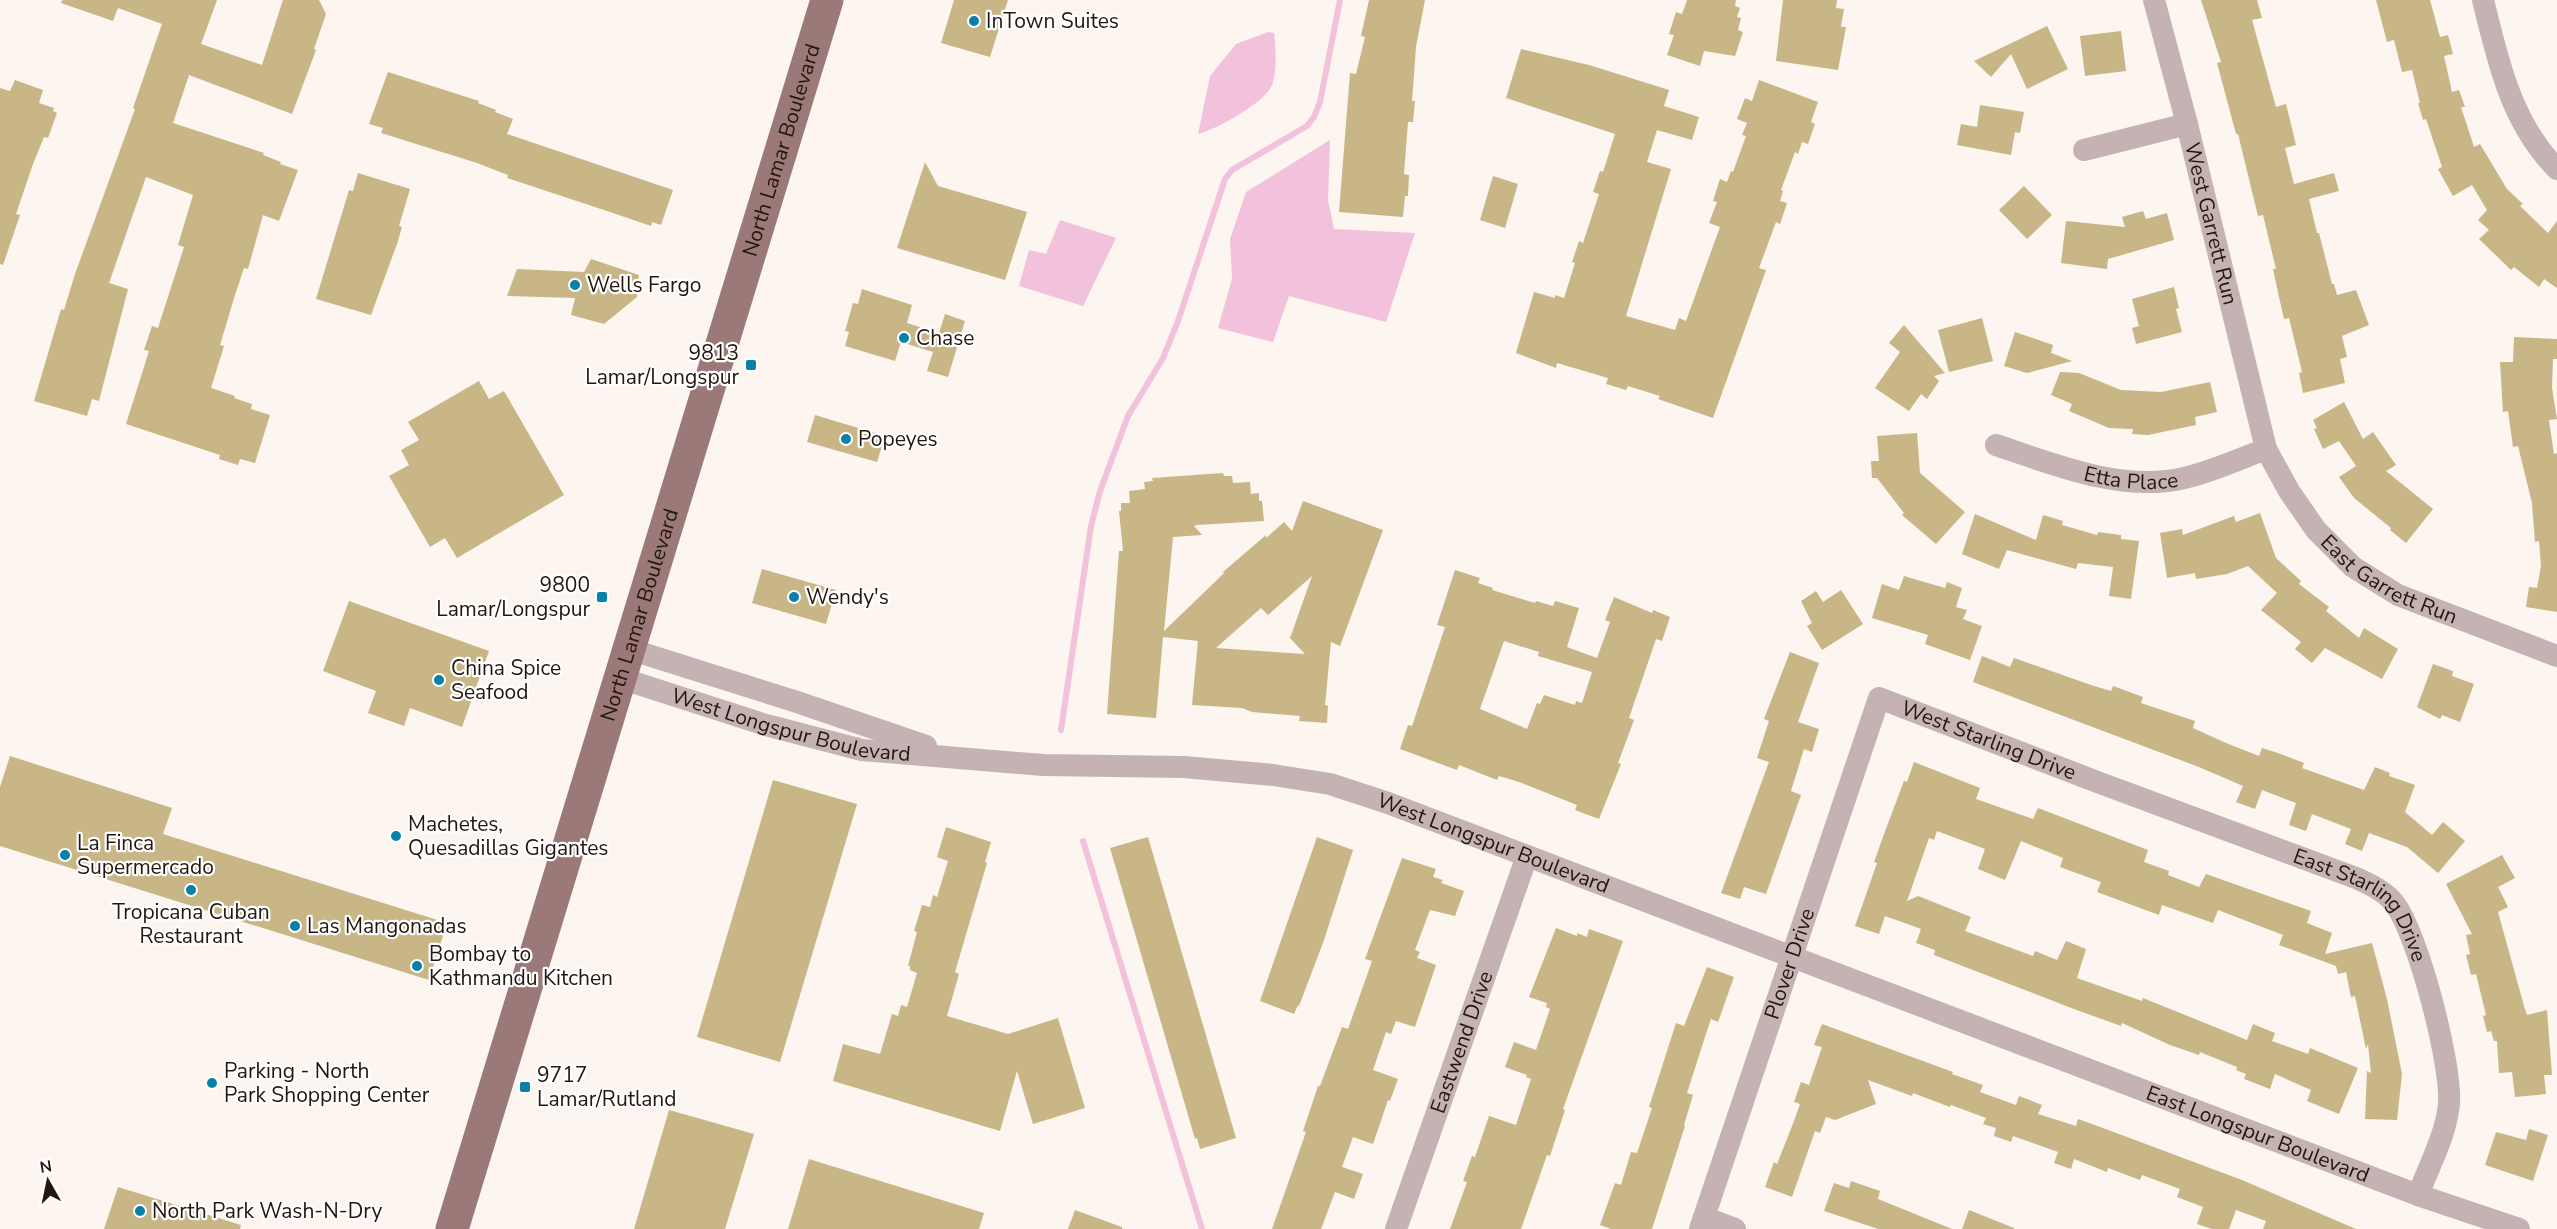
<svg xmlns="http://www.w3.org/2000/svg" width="2557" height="1229" viewBox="0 0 2557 1229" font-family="'Nunito Sans',sans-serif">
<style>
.water{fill:#f2c1db}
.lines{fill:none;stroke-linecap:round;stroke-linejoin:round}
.stream{stroke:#f2c1db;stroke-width:6}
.building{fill:#c8b687;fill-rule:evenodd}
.minor{stroke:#c5b2b2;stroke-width:22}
.primary{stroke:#9a7978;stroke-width:33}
.poi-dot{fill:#0781a7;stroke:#fff;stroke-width:2}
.labels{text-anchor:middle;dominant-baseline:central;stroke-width:4.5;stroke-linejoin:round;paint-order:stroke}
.poi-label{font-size:21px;fill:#23170f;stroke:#fff;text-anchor:start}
.street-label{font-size:21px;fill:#23170f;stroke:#fff}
</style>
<rect width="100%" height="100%" fill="#fcf5f0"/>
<path class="water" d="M 1268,32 L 1274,33 C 1276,46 1277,73 1272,85 C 1265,103 1215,130 1198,134 L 1210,76 L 1236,44 Z
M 1330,140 L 1328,200 L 1334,229 L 1415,233 L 1386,322 L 1289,296 L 1273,342 L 1218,328 L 1232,279 L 1230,239 L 1246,192 Z
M 1060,220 L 1116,238 L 1083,306 L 1019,286 L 1029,250 L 1046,254 Z"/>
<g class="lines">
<path class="stream" d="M 1061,730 L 1091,526 L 1100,491 L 1128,416 L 1163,358 L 1178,321 L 1225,179 L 1232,170 L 1307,126 L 1314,117 L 1320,102 L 1340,0
M 1083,841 L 1202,1229"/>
</g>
<path class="building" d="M 62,0 L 217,0 L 201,44 L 262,65 L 283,0 L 319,0 L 326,14 L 314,49 L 316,50 L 292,114 L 189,75 L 173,123 L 264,153 L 263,155 L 281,162 L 280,164 L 298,170 L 279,221 L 263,215 L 248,269 L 244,268 L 235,295 L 220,345 L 224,346 L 211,388 L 235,396 L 234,398 L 252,404 L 251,409 L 270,415 L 255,463 L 240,459 L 238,465 L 219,459 L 220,455 L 126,424 L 149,351 L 144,350 L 152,326 L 158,328 L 184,247 L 178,245 L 193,195 L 146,177 L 109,283 L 128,289 L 99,401 L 92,399 L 87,416 L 34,401 L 61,309 L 64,310 L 75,274 L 135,109 L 133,108 L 162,24 L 118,8 L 113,21 L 61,3 Z
M 954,0 L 1008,0 L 990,57 L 941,43 Z
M 1369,0 L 1425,0 L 1416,47 L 1412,101 L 1415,101 L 1413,122 L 1408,122 L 1404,174 L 1409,175 L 1408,196 L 1405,196 L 1403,217 L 1339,212 L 1350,73 L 1356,74 L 1365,37 L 1361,36 Z
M 1687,0 L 1736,0 L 1735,6 L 1740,8 L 1737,17 L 1741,18 L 1738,30 L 1743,32 L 1735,56 L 1704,51 L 1700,66 L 1667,55 L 1674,35 L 1669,34 L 1676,12 L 1682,14 Z
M 1783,0 L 1837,0 L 1836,8 L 1844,9 L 1841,27 L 1846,27 L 1838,70 L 1776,61 Z
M 2201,0 L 2257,0 L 2262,18 L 2252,20 L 2276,107 L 2286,104 L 2290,120 L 2296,145 L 2285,148 L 2294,184 L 2334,173 L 2339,191 L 2309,199 L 2317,233 L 2319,233 L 2332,284 L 2334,284 L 2337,295 L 2356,290 L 2369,325 L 2342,336 L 2347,357 L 2340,359 L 2345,383 L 2303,393 L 2299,373 L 2302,372 L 2289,318 L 2284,319 L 2279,297 L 2273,269 L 2276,269 L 2263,215 L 2258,216 L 2238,134 L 2236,134 L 2217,63 L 2221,62 Z
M 2376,0 L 2430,0 L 2440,37 L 2448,35 L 2453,54 L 2444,56 L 2452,92 L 2459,90 L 2465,107 L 2461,107 L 2474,147 L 2480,144 L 2507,189 L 2523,204 L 2520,206 L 2548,233 L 2557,221 L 2557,288 L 2544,279 L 2539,287 L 2514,267 L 2511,270 L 2479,239 L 2489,230 L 2478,220 L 2487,210 L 2472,185 L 2453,196 L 2438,169 L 2442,167 L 2426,119 L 2423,120 L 2418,103 L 2420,103 L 2412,70 L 2402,72 L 2394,40 L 2387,42 Z
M 2047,26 L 2068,69 L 2027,89 L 2011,54 L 1991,77 L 1974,61 Z
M 2121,31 L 2126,71 L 2085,76 L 2080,36 Z
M 1521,49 L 1589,65 L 1669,90 L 1664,106 L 1699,117 L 1692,140 L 1657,130 L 1647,162 L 1671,169 L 1626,316 L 1675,330 L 1679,318 L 1686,321 L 1720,227 L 1709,223 L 1717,202 L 1713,201 L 1720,179 L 1727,182 L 1731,171 L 1733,172 L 1746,136 L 1742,135 L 1747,123 L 1737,119 L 1745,98 L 1752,101 L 1759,80 L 1818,102 L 1811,122 L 1815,124 L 1808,144 L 1802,142 L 1798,154 L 1795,152 L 1781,190 L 1783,191 L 1780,201 L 1787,203 L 1780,224 L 1776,222 L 1759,268 L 1766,270 L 1713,418 L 1658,399 L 1660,396 L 1628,386 L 1626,390 L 1606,384 L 1608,378 L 1557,363 L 1556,368 L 1516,353 L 1534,292 L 1555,298 L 1555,295 L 1564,298 L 1575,263 L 1572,262 L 1579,241 L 1583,243 L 1599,194 L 1593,192 L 1600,171 L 1603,172 L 1615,134 L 1506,98 Z
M 388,72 L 479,101 L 478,103 L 496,110 L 495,112 L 513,119 L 507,134 L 673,190 L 661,225 L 652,222 L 651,226 L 616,214 L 507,178 L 508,175 L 477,163 L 381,133 L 383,128 L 369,124 Z
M 15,80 L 43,90 L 39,103 L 54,108 L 53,111 L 57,113 L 48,138 L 44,137 L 33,164 L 16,214 L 20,215 L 3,265 L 0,264 L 0,88 L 10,91 Z
M 1980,105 L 2024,112 L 2020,133 L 2015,132 L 2011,155 L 1957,145 L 1961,124 L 1977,127 Z
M 925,162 L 938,186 L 1027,212 L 1005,280 L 897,248 Z
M 358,173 L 410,189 L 399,226 L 402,227 L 397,244 L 371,315 L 316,299 L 349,190 L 353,191 Z
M 1493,176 L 1518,184 L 1505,228 L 1480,220 Z
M 2024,186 L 2052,215 L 2027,239 L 1999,210 Z
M 2143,211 L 2146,219 L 2167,213 L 2174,240 L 2108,259 L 2107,269 L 2061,263 L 2066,221 L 2125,227 L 2122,217 Z
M 591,259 L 639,275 L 637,297 L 604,324 L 571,315 L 575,298 L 507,296 L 517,269 L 584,272 Z
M 2174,287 L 2179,308 L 2176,309 L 2182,332 L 2136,344 L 2132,328 L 2139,326 L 2132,299 Z
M 862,289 L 912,305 L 907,323 L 939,333 L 945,314 L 965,321 L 948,377 L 927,371 L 933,352 L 901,342 L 895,361 L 845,346 L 849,332 L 845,331 L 853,303 L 858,304 Z
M 1982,318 L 1993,361 L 1949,372 L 1938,330 Z
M 1904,325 L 1945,373 L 1934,376 L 1939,381 L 1927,399 L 1921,394 L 1909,411 L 1875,388 L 1900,352 L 1889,343 Z
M 2015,332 L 2053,345 L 2051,353 L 2072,361 L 2027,373 L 2004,366 Z
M 2514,337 L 2557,339 L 2557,359 L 2553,359 L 2552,388 L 2557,419 L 2549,420 L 2554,454 L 2557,453 L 2557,612 L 2526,607 L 2529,587 L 2537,588 L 2541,566 L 2539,541 L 2535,542 L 2532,503 L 2518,446 L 2513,447 L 2508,411 L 2503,412 L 2500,362 L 2513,362 Z
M 2060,372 L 2079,373 L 2121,390 L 2161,392 L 2210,382 L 2217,412 L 2195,417 L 2196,425 L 2148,435 L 2132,434 L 2133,429 L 2109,428 L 2069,411 L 2072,404 L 2051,395 Z
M 479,381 L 489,399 L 504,391 L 564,495 L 457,558 L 445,538 L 430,547 L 389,476 L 409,465 L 401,450 L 419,440 L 408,422 Z
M 2344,402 L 2363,439 L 2373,432 L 2396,465 L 2386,471 L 2433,509 L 2406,543 L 2390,530 L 2391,528 L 2354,498 L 2339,477 L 2356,466 L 2339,441 L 2323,449 L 2314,429 L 2317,428 L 2313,420 Z
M 815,415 L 885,436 L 877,462 L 807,442 Z
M 1917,433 L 1920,473 L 1965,512 L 1936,544 L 1902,515 L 1904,513 L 1877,478 L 1872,478 L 1871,461 L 1879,461 L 1877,436 Z
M 1223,473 L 1224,476 L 1232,476 L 1233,483 L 1250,482 L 1251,494 L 1259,493 L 1259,501 L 1262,501 L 1264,521 L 1197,525 L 1194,526 L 1202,535 L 1173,537 L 1164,631 L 1218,579 L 1224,573 L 1223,572 L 1266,535 L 1266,538 L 1284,522 L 1292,531 L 1303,501 L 1383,530 L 1340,646 L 1331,642 L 1325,705 L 1328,706 L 1327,723 L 1299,721 L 1300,716 L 1252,712 L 1242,708 L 1192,705 L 1198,641 L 1163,637 L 1156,718 L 1107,714 L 1119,551 L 1123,551 L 1119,511 L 1121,511 L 1121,503 L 1130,503 L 1129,491 L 1145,489 L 1144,482 L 1153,481 L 1152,478 ZM 1312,576 L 1290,638 L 1305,654 L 1216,648 L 1261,608 L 1268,615 Z
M 2260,513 L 2276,558 L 2301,581 L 2299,584 L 2329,607 L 2326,611 L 2359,638 L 2364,628 L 2398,649 L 2382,679 L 2325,648 L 2312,663 L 2295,649 L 2301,642 L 2261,610 L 2277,593 L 2248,566 L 2227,574 L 2196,579 L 2195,573 L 2167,578 L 2160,533 L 2182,529 L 2183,535 L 2234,516 L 2236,522 Z
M 1975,514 L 2036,540 L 2043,515 L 2063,521 L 2062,525 L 2097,535 L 2098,532 L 2121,535 L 2121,539 L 2139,541 L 2131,599 L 2109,596 L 2113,567 L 2078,563 L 2076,569 L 2007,550 L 1999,569 L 1962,554 Z
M 762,569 L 836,590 L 826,624 L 752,603 Z
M 1455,570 L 1480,578 L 1478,583 L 1493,588 L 1492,590 L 1535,603 L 1536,601 L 1553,606 L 1555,601 L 1579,608 L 1567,647 L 1597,658 L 1610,622 L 1605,620 L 1614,597 L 1652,613 L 1653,610 L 1670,617 L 1662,641 L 1656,639 L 1629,718 L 1634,720 L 1618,763 L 1621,764 L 1599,819 L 1575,810 L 1577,805 L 1519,782 L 1499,776 L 1497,780 L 1459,765 L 1457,770 L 1400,749 L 1408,725 L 1412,726 L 1445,627 L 1437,625 ZM 1504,641 L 1539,652 L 1538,656 L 1592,672 L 1582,703 L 1576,701 L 1575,705 L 1544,695 L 1540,704 L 1537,703 L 1527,729 L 1480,709 Z
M 1904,576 L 1945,588 L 1947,582 L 1962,588 L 1956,607 L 1967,610 L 1963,619 L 1982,626 L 1970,660 L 1925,644 L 1928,635 L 1872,618 L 1882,584 L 1899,590 Z
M 1841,590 L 1863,624 L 1822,650 L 1807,626 L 1812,623 L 1801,601 L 1816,591 L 1823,602 Z
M 349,601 L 489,651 L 462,727 L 410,708 L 404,726 L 368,713 L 376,691 L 323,671 Z
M 1790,652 L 1819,663 L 1798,722 L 1819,729 L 1812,752 L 1804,749 L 1791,791 L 1801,795 L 1766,894 L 1744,887 L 1740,899 L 1721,893 L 1769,762 L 1757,758 L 1769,721 L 1764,719 Z
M 1982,656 L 2010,667 L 2014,658 L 2091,685 L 2111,691 L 2113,686 L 2143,697 L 2141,703 L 2195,721 L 2193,728 L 2226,743 L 2259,756 L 2262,748 L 2278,753 L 2304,763 L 2302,768 L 2364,790 L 2375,767 L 2390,773 L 2389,776 L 2415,785 L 2405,812 L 2432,835 L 2443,822 L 2465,841 L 2438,873 L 2407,847 L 2369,833 L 2362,851 L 2345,844 L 2351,829 L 2312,814 L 2306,831 L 2289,825 L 2296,803 L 2262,790 L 2255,809 L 2236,802 L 2243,786 L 2199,767 L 1973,682 Z
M 2433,664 L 2453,671 L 2452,676 L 2474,684 L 2460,722 L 2442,715 L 2440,719 L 2417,707 Z
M 10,756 L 172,808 L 163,834 L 447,923 L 429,980 L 0,846 L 0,787 Z
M 1914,762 L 1980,788 L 1976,799 L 2033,819 L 2038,808 L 2148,850 L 2144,862 L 2169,871 L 2168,875 L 2199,887 L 2206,874 L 2311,911 L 2307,923 L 2332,933 L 2325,954 L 2372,943 L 2387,999 L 2402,1074 L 2397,1120 L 2365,1119 L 2367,1071 L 2371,1073 L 2368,1044 L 2366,1049 L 2355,996 L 2351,997 L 2346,972 L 2338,974 L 2336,966 L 2279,945 L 2283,935 L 2218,910 L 2213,923 L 2162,905 L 2159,915 L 2097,892 L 2101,882 L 2060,867 L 2063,858 L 2021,841 L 2005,880 L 1978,869 L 1985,849 L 1937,831 L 1934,840 L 1929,838 L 1907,901 L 1918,896 L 1971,917 L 1965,931 L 2033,956 L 2035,951 L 2057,960 L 2066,941 L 2086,949 L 2077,978 L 2142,1001 L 2143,998 L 2247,1040 L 2253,1024 L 2275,1033 L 2272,1041 L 2308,1054 L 2310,1048 L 2358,1068 L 2339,1114 L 2307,1101 L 2311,1090 L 2275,1074 L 2270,1089 L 2244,1079 L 2246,1074 L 2236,1070 L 2237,1067 L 2200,1052 L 2199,1055 L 2170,1045 L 2122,1023 L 2121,1026 L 2074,1009 L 1934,955 L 1935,950 L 1916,943 L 1921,929 L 1885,916 L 1879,934 L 1855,926 L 1877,863 L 1874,862 L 1884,834 L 1904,781 L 1907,782 Z
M 773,780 L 857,804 L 780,1062 L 697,1037 Z
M 946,827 L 991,842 L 985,862 L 987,863 L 955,972 L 959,974 L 947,1016 L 1008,1034 L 1058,1018 L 1085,1108 L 1033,1124 L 1017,1071 L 1000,1131 L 833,1081 L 843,1044 L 880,1054 L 892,1014 L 898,1016 L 901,1005 L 907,1007 L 917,973 L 910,970 L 910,966 L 908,966 L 917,932 L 914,931 L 922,905 L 930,907 L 933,895 L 937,897 L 948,861 L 937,857 Z
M 1148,837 L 1236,1138 L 1200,1149 L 1197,1138 L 1195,1139 L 1110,848 Z
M 1317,837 L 1353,850 L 1324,940 L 1299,1006 L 1298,1005 L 1294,1014 L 1260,1001 Z
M 2502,855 L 2515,878 L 2498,887 L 2508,907 L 2498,912 L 2524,1006 L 2527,1015 L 2547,1010 L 2552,1075 L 2544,1075 L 2546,1094 L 2515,1097 L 2512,1072 L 2499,1073 L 2497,1041 L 2494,1041 L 2491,1031 L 2487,1032 L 2483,1016 L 2486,1015 L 2476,974 L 2471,975 L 2466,955 L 2470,954 L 2466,935 L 2472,934 L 2446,884 Z
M 1402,858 L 1436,869 L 1433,877 L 1443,880 L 1441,883 L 1464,891 L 1455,916 L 1430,910 L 1415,950 L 1420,952 L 1417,958 L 1436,965 L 1415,1027 L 1396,1021 L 1391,1034 L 1386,1032 L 1373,1070 L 1398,1079 L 1390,1101 L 1388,1100 L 1373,1144 L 1353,1137 L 1342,1167 L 1363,1174 L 1354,1199 L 1335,1192 L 1321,1229 L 1272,1229 L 1306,1132 L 1303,1131 L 1318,1086 L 1320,1086 L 1342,1027 L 1348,1029 L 1372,961 L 1365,959 Z
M 1556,928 L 1577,936 L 1577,933 L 1587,937 L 1589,929 L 1623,941 L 1563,1109 L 1565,1110 L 1550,1156 L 1547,1155 L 1521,1229 L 1450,1229 L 1467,1182 L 1463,1181 L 1472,1156 L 1475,1157 L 1489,1116 L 1516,1125 L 1531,1079 L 1526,1077 L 1527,1075 L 1505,1067 L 1514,1042 L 1536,1050 L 1550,1009 L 1546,1007 L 1547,1003 L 1529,997 Z
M 1707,967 L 1734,977 L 1718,1022 L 1711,1019 L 1705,1037 L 1687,1093 L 1693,1095 L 1684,1125 L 1685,1126 L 1652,1229 L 1611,1229 L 1600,1225 L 1615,1183 L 1621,1185 L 1631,1152 L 1637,1153 L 1652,1108 L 1649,1107 L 1676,1023 L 1684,1026 Z
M 1822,1024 L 1953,1072 L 1952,1074 L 1983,1085 L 1980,1092 L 2016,1105 L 2019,1096 L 2042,1105 L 2038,1114 L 2076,1126 L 2078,1119 L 2103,1128 L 2242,1180 L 2356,1229 L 2263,1229 L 2266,1221 L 2236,1210 L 2229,1229 L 2212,1229 L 2197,1224 L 2203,1207 L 2177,1197 L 2180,1189 L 2142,1175 L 2140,1180 L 2108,1168 L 2107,1172 L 2074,1159 L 2071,1169 L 2054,1163 L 2058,1152 L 2013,1136 L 2011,1142 L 1994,1136 L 1996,1128 L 1983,1124 L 1986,1118 L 1951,1105 L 1950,1107 L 1913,1093 L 1912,1096 L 1868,1080 L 1876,1104 L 1835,1120 L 1826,1117 L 1820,1133 L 1815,1131 L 1792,1197 L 1765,1187 L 1774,1162 L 1777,1164 L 1794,1121 L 1800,1104 L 1794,1102 L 1801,1082 L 1809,1085 L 1822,1047 L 1814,1045 Z
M 669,1110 L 754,1134 L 725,1229 L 634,1229 Z
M 2529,1129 L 2548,1135 L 2533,1181 L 2485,1165 L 2496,1132 L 2526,1140 Z
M 809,1159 L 984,1213 L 979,1229 L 788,1229 Z
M 1851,1181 L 1880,1191 L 1878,1199 L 1952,1229 L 1878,1229 L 1824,1211 L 1834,1183 L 1849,1188 Z
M 118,1187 L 241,1225 L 240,1229 L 104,1229 Z
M 1075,1210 L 1122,1227 L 1122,1229 L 1068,1229 Z
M 1969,1210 L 2014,1228 L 2014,1229 L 1962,1229 Z"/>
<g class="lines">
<g class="minor">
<path id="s1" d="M 2154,0 L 2187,124 L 2266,449 L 2289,491 L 2316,530 L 2353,567 L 2398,595 L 2557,656"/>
<path d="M 2483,0 C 2498,61 2511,123 2557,169"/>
<path d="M 2084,150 L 2187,124"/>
<path id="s2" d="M 1996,445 C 2052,464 2124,493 2184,478 C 2211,472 2239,459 2266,449"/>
<path d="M 629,649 L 797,702 L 926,746"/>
<path id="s3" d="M 620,678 L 766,725 L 862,750 L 1043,765 L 1184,767 L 1273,775 L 1330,784 L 1388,803 L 2418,1195 L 2519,1229"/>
<path d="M 1704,1217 L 1735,1229"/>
<path id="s4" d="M 1396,1229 L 1527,856"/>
<path id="s5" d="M 1700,1229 L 1879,698 L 2100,783 L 2356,878 C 2369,884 2385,891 2394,903 C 2418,933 2452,1065 2449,1104 C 2446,1135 2429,1166 2418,1195"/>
</g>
<path class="primary" id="s6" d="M 452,1229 L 827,0"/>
</g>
<g class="poi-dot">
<circle cx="974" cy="21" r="6"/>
<circle cx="575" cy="285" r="6"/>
<circle cx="904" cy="338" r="6"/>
<rect x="745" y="359" width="12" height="12" rx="3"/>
<circle cx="846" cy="439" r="6"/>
<rect x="596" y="591" width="12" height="12" rx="3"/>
<circle cx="794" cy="597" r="6"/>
<circle cx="439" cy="680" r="6"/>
<circle cx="396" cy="836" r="6"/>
<circle cx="65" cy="855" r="6"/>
<circle cx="191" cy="890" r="6"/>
<circle cx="295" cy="926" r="6"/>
<circle cx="417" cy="966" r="6"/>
<circle cx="212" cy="1083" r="6"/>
<rect x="519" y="1081" width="12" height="12" rx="3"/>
<circle cx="140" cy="1211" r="6"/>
</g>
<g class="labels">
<g class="poi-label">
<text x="986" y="21">InTown Suites</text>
<text x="587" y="285">Wells Fargo</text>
<text x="916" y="338">Chase</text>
<text x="739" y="353" text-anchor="end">9813<tspan x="739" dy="24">Lamar/Longspur</tspan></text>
<text x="858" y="439">Popeyes</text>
<text x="590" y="585" text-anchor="end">9800<tspan x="590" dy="24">Lamar/Longspur</tspan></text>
<text x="806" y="597">Wendy's</text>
<text x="451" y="668">China Spice<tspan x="451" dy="24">Seafood</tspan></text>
<text x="408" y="824">Machetes,<tspan x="408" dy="24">Quesadillas Gigantes</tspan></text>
<text x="77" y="843">La Finca<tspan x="77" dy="24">Supermercado</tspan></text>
<text x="191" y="912" text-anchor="middle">Tropicana Cuban<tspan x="191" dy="24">Restaurant</tspan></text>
<text x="307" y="926">Las Mangonadas</text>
<text x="429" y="954">Bombay to<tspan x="429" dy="24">Kathmandu Kitchen</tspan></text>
<text x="224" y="1071">Parking - North<tspan x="224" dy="24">Park Shopping Center</tspan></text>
<text x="537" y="1075">9717<tspan x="537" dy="24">Lamar/Rutland</tspan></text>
<text x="152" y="1211">North Park Wash-N-Dry</text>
</g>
<g class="street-label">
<text stroke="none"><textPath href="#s6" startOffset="1128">North Lamar Boulevard</textPath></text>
<text stroke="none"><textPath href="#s1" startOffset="231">West Garrett Run</textPath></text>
<text stroke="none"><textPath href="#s2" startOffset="140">Etta Place</textPath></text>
<text stroke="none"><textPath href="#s1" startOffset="648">East Garrett Run</textPath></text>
<text stroke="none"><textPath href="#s6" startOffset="642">North Lamar Boulevard</textPath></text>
<text stroke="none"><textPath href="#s3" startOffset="178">West Longspur Boulevard</textPath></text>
<text stroke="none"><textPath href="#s5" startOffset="678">West Starling Drive</textPath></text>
<text stroke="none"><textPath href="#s3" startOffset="896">West Longspur Boulevard</textPath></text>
<text stroke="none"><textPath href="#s5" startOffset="1092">East Starling Drive</textPath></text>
<text stroke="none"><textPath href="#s5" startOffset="280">Plover Drive</textPath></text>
<text stroke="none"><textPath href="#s4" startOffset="198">Eastwend Drive</textPath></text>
<text stroke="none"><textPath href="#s3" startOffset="1714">East Longspur Boulevard</textPath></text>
</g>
</g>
<g transform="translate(48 1181) rotate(351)" stroke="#ffffff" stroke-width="4.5" paint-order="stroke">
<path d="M0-4.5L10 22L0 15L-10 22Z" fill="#23170f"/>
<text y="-9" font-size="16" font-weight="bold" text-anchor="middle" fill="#23170f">N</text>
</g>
</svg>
